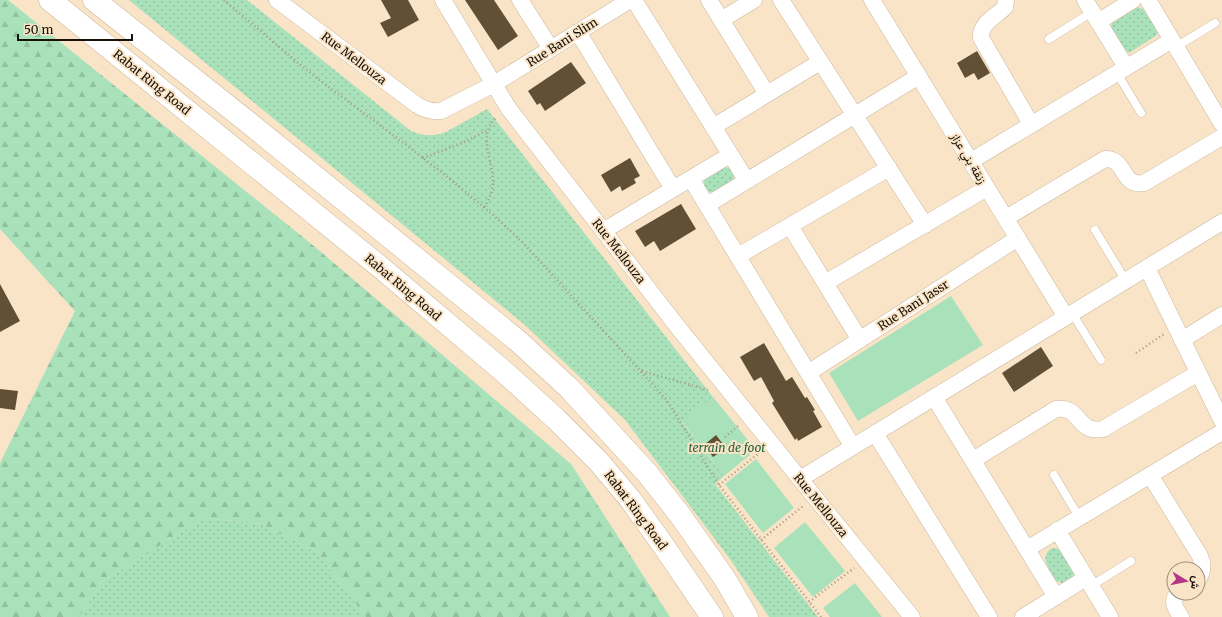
<svg xmlns="http://www.w3.org/2000/svg" width="1222" height="617" viewBox="0 0 1222 617" font-family="Merriweather,Vazirmatn,serif">
<style>
.grass{fill:url(#grass-dots)}
.forest{fill:url(#forest-firs)}
.park{fill:#a9e2ba}
.building{fill:#614f36}
.lines{fill:none;stroke-linecap:round;stroke-linejoin:round}
.lane-casing{stroke:#ccb79c;stroke-width:9}
.street-casing{stroke:#ccb79c;stroke-width:17}
.highway-casing{stroke:#ccb79c;stroke-width:23}
.path{stroke:#a69780;stroke-width:2.5;stroke-dasharray:1 3;stroke-linecap:butt}
.lane{stroke:#fff;stroke-width:8}
.street{stroke:#fff;stroke-width:16}
.highway{stroke:#fff;stroke-width:22}
.labels{text-anchor:middle;dominant-baseline:central;stroke-width:4;stroke-linejoin:round;paint-order:stroke}
.street-label{font-size:12px;fill:#181107;stroke:#f9e4c7}
.park-label{font-size:12px;font-style:italic;fill:#25613c;stroke:#f9e4c7}
</style>
<defs>
<pattern id="grass-dots" width="8" height="8" patternUnits="userSpaceOnUse"><rect width="8" height="8" fill="#a9e2ba"/><path d="M2 2h.1M6 6h.1" fill="none" stroke="#91c19e" stroke-width="1.8" stroke-linecap="round"/></pattern>
<pattern id="forest-firs" width="22" height="20" patternUnits="userSpaceOnUse"><rect width="22" height="20" fill="#a9e2ba"/><path d="M5 1l3.5 6h-7zM16 11l3.5 6h-7z" fill="#91c19e"/></pattern>
</defs>
<rect width="100%" height="100%" fill="#f9e4c7"/>
<path class="grass" d="M 129,0 L 247,0 L 411,131 C 423,136 433,137 446,132 L 487,109 L 713,397 L 682,422 L 724,476 L 715,484 L 818,617 L 769,617 L 730,559 L 625,420 L 525,325 Z
M 1138,7 L 1143,9 L 1158,32 L 1157,35 L 1129,53 L 1126,51 L 1111,27 L 1112,23 Z
M 725,167 L 731,169 L 734,174 L 733,181 L 714,193 L 706,191 L 704,186 L 704,180 Z
M 204,518 L 261,524 L 317,552 L 366,617 L 79,617 L 103,581 Z
M 1052,548 L 1062,549 L 1075,571 L 1071,580 L 1063,583 L 1056,581 C 1050,570 1038,557 1052,548 Z"/>
<path class="forest" d="M 0,0 L 8,0 L 309,242 L 571,464 L 670,617 L 366,617 L 317,552 L 261,524 L 204,518 L 103,581 L 79,617 L 0,617 L 0,463 L 75,311 L 0,229 Z"/>
<path class="park" d="M 951,296 L 983,345 L 858,421 L 829,373 Z
M 713,397 L 756,450 L 724,476 L 682,421 Z
M 756,459 L 794,508 L 763,533 L 725,484 Z
M 805,522 L 845,571 L 813,597 L 774,548 Z
M 855,583 L 882,617 L 830,617 L 823,608 Z"/>
<path class="building" d="M 381,0 L 408,0 L 419,20 L 388,37 L 380,23 L 391,18 Z
M 465,0 L 494,0 L 518,36 L 498,50 Z
M 977,51 L 990,73 L 978,80 L 974,73 L 965,78 L 957,63 Z
M 571,62 L 586,83 L 545,111 L 540,103 L 537,105 L 528,91 Z
M 630,158 L 640,176 L 634,179 L 636,183 L 622,191 L 620,186 L 611,192 L 601,175 Z
M 681,204 L 696,229 L 660,251 L 654,241 L 645,247 L 635,231 Z
M 0,284 L 20,321 L 0,332 Z
M 764,343 L 786,381 L 792,377 L 805,398 L 807,397 L 815,410 L 813,411 L 822,427 L 798,441 L 797,438 L 795,440 L 772,403 L 774,401 L 761,377 L 754,381 L 740,357 Z
M 1041,347 L 1053,366 L 1014,392 L 1002,373 Z
M 0,389 L 18,391 L 15,410 L 0,408 Z
M 716,435 L 726,448 L 713,457 L 704,445 Z"/>
<g class="lines">
<defs>
<path id="lane" d="M 1049,39 L 1092,12
M 1176,47 L 1215,23
M 1117,73 L 1141,113
M 1095,230 L 1126,281
M 1072,313 L 1101,360
M 1054,475 L 1079,517
M 1091,586 L 1131,561"/>
<path id="street" d="M 277,0 L 417,105 C 425,110 432,112 441,111 L 494,84 L 630,0
M 443,0 L 509,109 L 677,326 L 800,479 L 912,617
M 520,0 L 551,49
M 634,0 L 747,181
M 709,0 L 767,94
M 781,0 L 925,225
M 872,0 L 1066,317
M 1006,0 L 1005,7 C 996,17 980,22 981,38 L 1031,124
M 1085,0 L 1126,67
M 1148,0 L 1222,124
M 721,20 L 754,0
M 1098,22 L 1133,0
M 578,32 L 673,189
M 713,127 L 820,62
M 971,161 L 1172,40
M 691,179 L 853,447
M 707,205 L 919,76
M 1006,218 L 1105,159 C 1127,158 1120,187 1144,183 L 1222,137
M 790,226 L 860,340
M 603,231 L 730,155
M 738,256 L 889,168
M 1147,268 L 1222,421
M 825,283 L 987,188
M 1182,340 L 1222,315
M 808,373 L 1018,238
M 934,397 L 1056,597
M 875,433 L 989,617
M 973,460 L 1056,409 C 1081,405 1076,434 1103,429 L 1198,373
M 1150,475 L 1200,556 C 1204,565 1203,572 1198,580
M 800,479 L 1222,222
M 1057,530 L 1110,617
M 1027,549 L 1222,432
M 1178,593 C 1170,601 1176,609 1181,617
M 1023,617 L 1086,578"/>
<path id="highway" d="M 50,0 L 379,266 L 502,370 L 556,419 L 599,462 L 630,499 L 663,545 L 712,617
M 94,0 L 249,123 L 518,341 L 569,388 L 647,473 L 680,515 L 725,579 L 747,617"/>
</defs>
<use href="#lane" class="lane-casing"/>
<use href="#street" class="street-casing"/>
<use href="#highway" class="highway-casing"/>
<path class="path" d="M 224,0 C 255,26 285,53 317,78 C 387,131 460,182 523,243 L 666,399 L 719,485 L 821,617
M 423,158 L 467,141 L 487,130
M 484,207 C 489,200 492,193 493,184 C 494,161 476,135 497,117
M 1136,353 L 1164,334
M 642,371 L 708,390
M 725,437 L 738,426
M 719,485 L 759,453
M 761,540 L 803,506
M 809,602 L 854,568"/>
<use href="#lane" class="lane"/>
<use href="#street" class="street"/>
<use href="#highway" class="highway"/>
</g>
<g class="labels">
<g class="street-label">
<text transform="translate(562 42) rotate(-32)">Rue Bani Slim</text>
<text transform="translate(354 58) rotate(37)">Rue Mellouza</text>
<text transform="translate(152 82) rotate(39)">Rabat Ring Road</text>
<text transform="translate(969 158) rotate(59)">زنقة بني عزاز</text>
<text transform="translate(619 251) rotate(52)">Rue Mellouza</text>
<text transform="translate(403 287) rotate(40)">Rabat Ring Road</text>
<text transform="translate(913 305) rotate(-33)">Rue Bani Jassr</text>
<text transform="translate(821 505) rotate(51)">Rue Mellouza</text>
<text transform="translate(636 510) rotate(53)">Rabat Ring Road</text>
</g>
<g class="park-label">
<text x="727" y="447">terrain de foot</text>
</g>
</g>
<g transform="translate(1186 581) rotate(100)"><circle r="19" fill="#f9e4c7" stroke="#9f907a"/>
<path d="M0-3L7 15L0 10L-7 15Z" fill="#b43685"/>
<text y="-6" font-size="11" font-weight="bold" text-anchor="middle" fill="#181107">ش</text>
</g>
<path d="M18 34v6h114v-6" fill="none" stroke="#181107" stroke-width="2"/>
<text x="24" y="34" font-size="12" fill="#181107" stroke="#f9e4c7" stroke-width="3" paint-order="stroke">50 m</text>
</svg>
